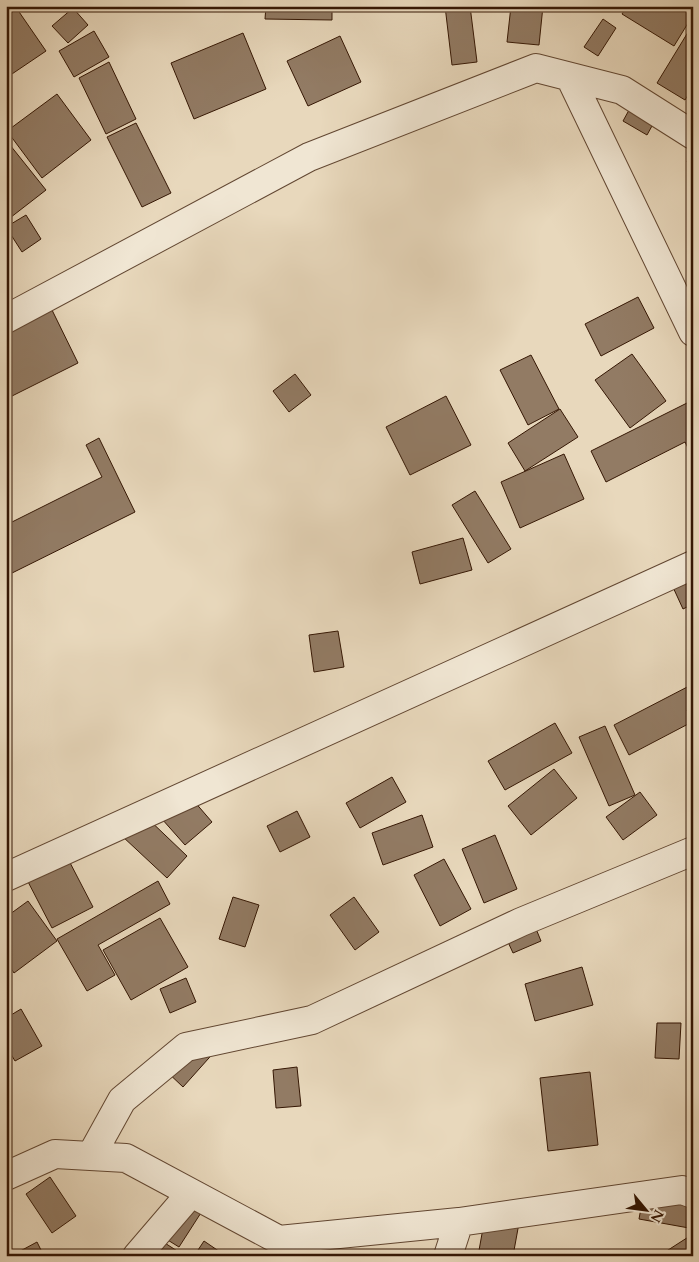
<svg xmlns="http://www.w3.org/2000/svg" width="699" height="1262" viewBox="0 0 699 1262" font-family="Cardo,serif">
<style>
.building{fill:#927b64;stroke:#351704}
.lines{fill:none;stroke-linecap:round;stroke-linejoin:round}
.minor-casing{stroke:#624732;stroke-width:30}
.minor{stroke:#f0e6d3;stroke-width:28}
</style>
<rect width="100%" height="100%" fill="#e8d8bc"/>
<filter id="stains"><feTurbulence type="fractalNoise" baseFrequency=".004" numOctaves="4"/><feColorMatrix values="0 0 0 0 .2 0 0 0 0 .09 0 0 0 0 .02 0 0 0 .5 -.17"/></filter>
<radialGradient id="worn" r=".72"><stop offset=".6" stop-color="#630" stop-opacity="0"/><stop offset="1" stop-color="#630" stop-opacity=".3"/></radialGradient>
<path class="building" d="M 6,6 L 15,6 L 46,51 L 6,78 Z
M 266,6 L 332,6 L 332,20 L 265,19 Z
M 445,6 L 470,6 L 477,62 L 452,65 Z
M 511,6 L 543,6 L 539,45 L 507,42 Z
M 627,6 L 693,6 L 693,15 L 674,46 L 622,14 Z
M 73,8 L 88,25 L 68,43 L 52,26 Z
M 603,19 L 616,28 L 598,56 L 584,47 Z
M 693,24 L 693,87 L 685,100 L 657,83 Z
M 94,31 L 109,57 L 74,77 L 59,51 Z
M 243,33 L 266,89 L 194,119 L 171,63 Z
M 340,36 L 361,82 L 308,106 L 287,61 Z
M 109,62 L 136,119 L 106,134 L 79,78 Z
M 57,94 L 91,140 L 42,178 L 7,131 Z
M 634,101 L 658,115 L 647,135 L 623,121 Z
M 136,123 L 171,193 L 142,207 L 107,137 Z
M 10,145 L 46,190 L 6,221 L 6,149 Z
M 693,158 L 693,172 L 687,161 Z
M 26,215 L 41,239 L 22,252 L 6,227 Z
M 638,297 L 654,328 L 601,356 L 585,324 Z
M 52,310 L 78,363 L 6,399 L 6,332 Z
M 632,354 L 666,401 L 630,428 L 595,380 Z
M 531,355 L 559,409 L 528,425 L 500,370 Z
M 295,374 L 311,395 L 289,412 L 273,391 Z
M 446,396 L 471,445 L 410,475 L 386,427 Z
M 693,400 L 693,458 L 685,442 L 606,482 L 591,451 Z
M 560,409 L 578,437 L 525,471 L 508,443 Z
M 99,438 L 135,512 L 6,576 L 6,525 L 102,477 L 86,445 Z
M 564,454 L 584,499 L 520,528 L 501,482 Z
M 475,491 L 511,549 L 488,563 L 452,505 Z
M 463,538 L 472,570 L 420,584 L 412,552 Z
M 693,559 L 693,604 L 683,609 L 666,572 Z
M 338,631 L 344,667 L 314,672 L 309,635 Z
M 693,684 L 693,708 L 687,710 L 692,722 L 629,755 L 614,725 Z
M 555,723 L 572,753 L 505,790 L 488,761 Z
M 605,726 L 635,795 L 609,806 L 579,737 Z
M 554,769 L 577,798 L 531,835 L 508,806 Z
M 392,777 L 406,802 L 360,828 L 346,803 Z
M 181,786 L 212,822 L 185,845 L 154,810 Z
M 640,792 L 657,815 L 623,840 L 606,817 Z
M 297,811 L 310,837 L 280,852 L 267,826 Z
M 143,814 L 187,856 L 167,878 L 122,836 Z
M 422,815 L 433,847 L 383,865 L 372,833 Z
M 495,835 L 517,889 L 484,903 L 462,849 Z
M 66,855 L 93,907 L 52,928 L 25,876 Z
M 444,859 L 471,909 L 440,926 L 414,875 Z
M 158,881 L 170,904 L 98,945 L 115,975 L 87,991 L 57,939 Z
M 233,897 L 259,905 L 245,947 L 219,939 Z
M 354,897 L 379,932 L 355,950 L 330,915 Z
M 28,901 L 57,941 L 14,973 L 6,961 L 6,917 Z
M 160,918 L 188,967 L 131,1000 L 103,950 Z
M 532,919 L 541,941 L 513,953 L 503,931 Z
M 582,967 L 593,1005 L 535,1021 L 525,984 Z
M 186,978 L 196,1002 L 170,1013 L 160,989 Z
M 693,1002 L 693,1057 L 689,1057 Z
M 21,1009 L 42,1046 L 15,1061 L 6,1046 L 6,1018 Z
M 657,1023 L 681,1023 L 679,1059 L 655,1058 Z
M 217,1049 L 183,1087 L 164,1069 Z
M 297,1067 L 301,1106 L 276,1108 L 273,1070 Z
M 590,1072 L 598,1145 L 548,1151 L 540,1078 Z
M 50,1177 L 76,1216 L 52,1233 L 26,1194 Z
M 184,1191 L 206,1205 L 179,1247 L 158,1234 Z
M 643,1197 L 692,1205 L 689,1228 L 639,1219 Z
M 485,1217 L 519,1223 L 513,1256 L 478,1256 Z
M 693,1234 L 693,1256 L 667,1256 L 665,1252 Z
M 157,1238 L 185,1256 L 146,1256 Z
M 204,1241 L 226,1256 L 194,1256 Z
M 37,1242 L 44,1256 L 11,1256 Z"/>
<g class="lines">
<defs>
<path id="minor" d="M 570,77 L 693,332
M 6,319 L 309,157 L 536,68 L 622,90 L 693,135
M 6,877 L 693,565
M 91,1156 L 122,1100 L 186,1047 L 312,1020 L 521,922 L 693,851
M 6,1176 L 55,1154 L 126,1158 L 279,1240 L 459,1222 L 682,1190 L 693,1194
M 137,1256 L 191,1193
M 448,1256 L 459,1222"/>
</defs>
<use href="#minor" class="minor-casing"/>
<use href="#minor" class="minor"/>
</g>
<rect width="699" height="1262" fill="none" stroke="#e8d8bc" stroke-width="25"/>
<rect x="8" y="8" width="684" height="1247" fill="none" stroke="#351704" stroke-width="2.5"/>
<rect x="12" y="12" width="674" height="1237" fill="none" stroke="#351704"/>
<g transform="translate(646 1210) rotate(119)" stroke="#f0e6d3" stroke-width="4" paint-order="stroke">
<path d="M0-4L9 19L0 12L-9 19Z" fill="#351704"/>
<text y="-8" font-size="14" font-weight="bold" text-anchor="middle" fill="#351704">N</text>
</g>
<rect width="100%" height="100%" filter="url(#stains)"/>
<rect width="100%" height="100%" fill="url(#worn)"/>
</svg>
